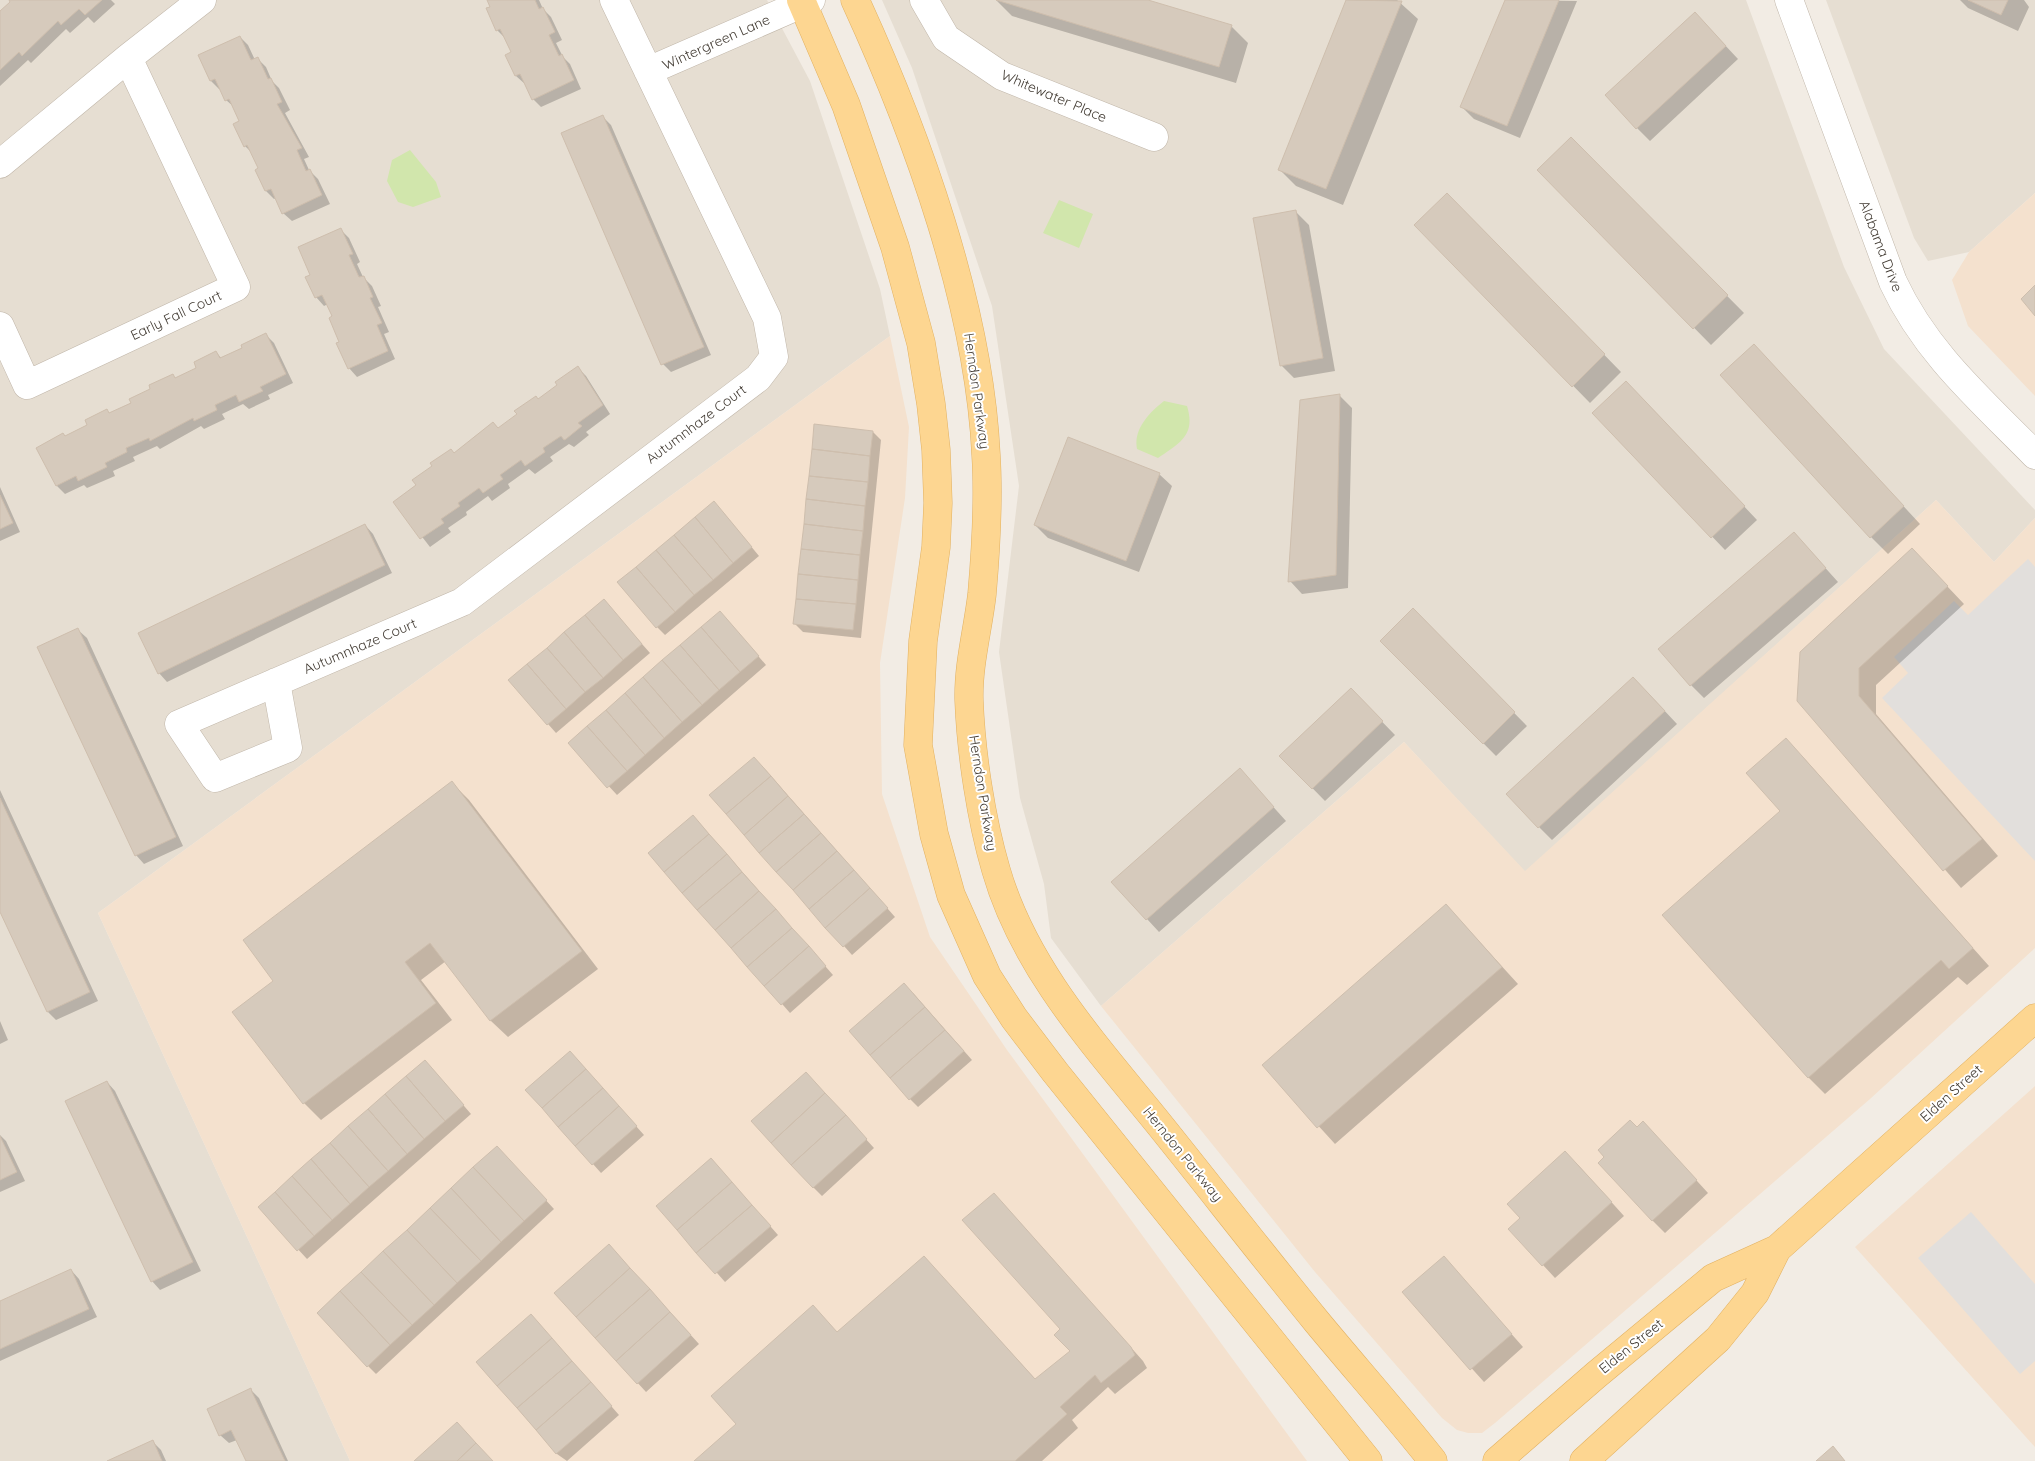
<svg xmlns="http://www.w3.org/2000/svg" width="2035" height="1461" viewBox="0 0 2035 1461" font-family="Quicksand,sans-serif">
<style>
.residential{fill:#e6ded2}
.commercial{fill:#f4e1ce}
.green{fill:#d1e6ac}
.parking{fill:#e2dfdc}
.shadow{fill:#0003}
.building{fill:#d6cabc;stroke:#cebead}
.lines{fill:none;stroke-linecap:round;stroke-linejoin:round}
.minor-casing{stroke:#c0b6a9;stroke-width:29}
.major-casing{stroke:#e2b161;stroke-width:29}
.minor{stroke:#fff;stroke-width:28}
.major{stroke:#fdd691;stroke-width:28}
.labels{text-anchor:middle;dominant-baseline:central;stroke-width:4;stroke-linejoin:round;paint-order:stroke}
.street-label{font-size:14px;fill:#433c34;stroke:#fff}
</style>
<rect width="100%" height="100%" fill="#f2ece4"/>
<path class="residential" d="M 0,0 L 767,0 L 810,81 L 880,289 L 890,336 L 98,913 L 350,1461 L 0,1461 Z
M 882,0 L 1746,0 L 1844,267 L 1884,349 L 2035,510 L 2035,518 L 1994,562 L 1936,500 L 1525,872 L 1404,742 L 1101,1006 L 1051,938 L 1044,884 L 1020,798 L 999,652 L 1019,486 L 992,306 L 912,68 Z
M 1826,0 L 2035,0 L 2035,193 L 1969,252 L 1928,261 L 1914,238 Z"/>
<path class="commercial" d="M 2035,193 L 2035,396 L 1968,326 L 1952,280 L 1969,252 Z
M 890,336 L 909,427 L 905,498 L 880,663 L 882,794 L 930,937 L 1007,1050 L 1307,1461 L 350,1461 L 98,913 Z
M 1936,500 L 1994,562 L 2035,518 L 2035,948 L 1870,1099 L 1495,1423 L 1482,1433 L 1468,1433 L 1457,1430 L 1442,1418 L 1315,1272 L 1101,1006 L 1404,742 L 1525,871 Z
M 2035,1086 L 2035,1447 L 1855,1247 Z"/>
<path class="green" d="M 410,150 L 436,182 L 441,197 L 413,207 L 398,202 L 387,181 L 392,160 Z
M 1059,200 L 1093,214 L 1079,248 L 1043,233 Z
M 1164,401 L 1187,406 C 1196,435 1180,443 1158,458 L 1137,449 C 1133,429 1150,412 1164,401 Z"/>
<path class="parking" d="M 2028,559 L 2035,567 L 2035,861 L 1882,698 L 1908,673 L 1894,657 L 1954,601 L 1968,615 Z
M 1971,1212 L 2035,1284 L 2035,1361 L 2020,1374 L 1918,1258 Z"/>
<path class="shadow" d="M 11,0 L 111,0 L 115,4 L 94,23 L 88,17 L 70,33 L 66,29 L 31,63 L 28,60 L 0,86 L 0,13 L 12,2 Z
M 488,0 L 539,0 L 543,9 L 551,17 L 562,40 L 556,43 L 563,57 L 570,64 L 581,89 L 541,107 L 533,99 L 525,84 L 516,76 L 507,55 L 512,53 L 506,39 L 497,30 Z
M 996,0 L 1144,0 L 1231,26 L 1248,43 L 1236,83 L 1012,16 Z
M 1347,0 L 1397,0 L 1418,19 L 1343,205 L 1296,186 L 1279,169 Z
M 1506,0 L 1577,1 L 1520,138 L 1474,119 L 1462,107 Z
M 1960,0 L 2024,0 L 2029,7 L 2018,31 L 1968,8 Z
M 1708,27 L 1738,59 L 1650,141 L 1637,128 Z
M 240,37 L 248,45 L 255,60 L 257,58 L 266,67 L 272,81 L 279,88 L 290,110 L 285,113 L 309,157 L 304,159 L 309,170 L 318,179 L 330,204 L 292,221 L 283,213 L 276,198 L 274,199 L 266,191 L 260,169 L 253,154 L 245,146 L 240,122 L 234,107 L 226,100 L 221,88 L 219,89 L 211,81 L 199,56 Z
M 602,116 L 611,125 L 711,355 L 671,372 L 663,364 Z
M 1571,138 L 1744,313 L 1711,345 L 1539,170 Z
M 1464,211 L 1621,372 L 1590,403 L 1416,225 Z
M 1296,212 L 1309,225 L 1335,371 L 1294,378 L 1281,365 Z
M 340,229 L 349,238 L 360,262 L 357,264 L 363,277 L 372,286 L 381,306 L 378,307 L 389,332 L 384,334 L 395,359 L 357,377 L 349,368 L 328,304 L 324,306 L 316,297 L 312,275 Z
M 266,335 L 274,343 L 293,383 L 268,395 L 270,399 L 249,409 L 243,404 L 222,414 L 225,419 L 204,429 L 201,426 L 160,449 L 157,446 L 133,457 L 135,461 L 113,471 L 115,476 L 87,488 L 84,485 L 65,494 L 57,486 L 38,448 L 63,434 L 66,437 L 89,426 L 107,411 L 110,414 L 198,368 L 216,352 L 222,359 Z
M 1771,363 L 1920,524 L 1888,554 L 1871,537 Z
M 578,368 L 586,376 L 610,414 L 586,432 L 589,435 L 574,447 L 569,444 L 550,457 L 553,461 L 535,474 L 529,469 L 508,484 L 510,488 L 492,501 L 488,496 L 466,512 L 467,515 L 448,528 L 451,532 L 430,547 L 395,502 L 474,439 L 473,438 L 493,423 L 499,429 L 559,385 Z
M 1339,395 L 1352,408 L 1348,588 L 1302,594 L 1290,581 Z
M 1639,395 L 1757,520 L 1725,550 L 1594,413 Z
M 873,432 L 881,440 L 861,638 L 803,632 L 795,624 Z
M 1159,474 L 1172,486 L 1139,572 L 1048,538 L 1035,525 Z
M 0,487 L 20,532 L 0,541 Z
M 722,511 L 759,556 L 665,635 L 657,627 Z
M 365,525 L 373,534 L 392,573 L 167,682 L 159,673 Z
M 1794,533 L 1838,582 L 1704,698 L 1691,685 Z
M 1929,567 L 1964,604 L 1876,685 L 1876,714 L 1998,856 L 1961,888 L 1798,701 Z
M 604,601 L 650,653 L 556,733 L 548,724 Z
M 1413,610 L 1527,726 L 1496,756 L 1382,641 Z
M 728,621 L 766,665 L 617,795 L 569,743 Z
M 78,630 L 87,638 L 183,846 L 144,864 L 136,855 Z
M 1646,691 L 1677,724 L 1552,840 L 1539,827 Z
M 1363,702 L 1395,735 L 1325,801 L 1281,756 Z
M 1803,757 L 1989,966 L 1967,985 L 1958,977 L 1825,1094 L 1808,1077 L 1782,812 Z
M 763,767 L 895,917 L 852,955 L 844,946 Z
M 1240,770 L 1286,821 L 1159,932 L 1113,882 Z
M 452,783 L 469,800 L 598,969 L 508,1037 L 491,1021 L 446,961 L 421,980 L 452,1020 L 321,1120 L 304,1103 L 234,1012 L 275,981 Z
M 0,790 L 98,1001 L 56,1020 L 48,1012 L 0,909 Z
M 701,825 L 833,975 L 790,1013 L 650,853 Z
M 1446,905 L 1518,984 L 1335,1144 L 1263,1065 Z
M 913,993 L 972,1060 L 918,1107 L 910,1099 Z
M 0,1021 L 8,1040 L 0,1044 Z
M 578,1061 L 644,1135 L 601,1173 L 593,1164 Z
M 433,1070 L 471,1114 L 307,1259 L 260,1208 Z
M 107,1082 L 115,1091 L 201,1271 L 160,1290 L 152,1281 Z
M 814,1082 L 874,1148 L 822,1196 L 813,1187 Z
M 1637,1128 L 1655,1135 L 1708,1193 L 1665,1233 L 1652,1220 Z
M 0,1135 L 6,1141 L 25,1181 L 0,1192 Z
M 505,1156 L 554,1209 L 376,1374 L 368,1366 Z
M 1578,1165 L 1624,1216 L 1555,1278 L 1543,1265 L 1522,1218 Z
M 719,1168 L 778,1235 L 725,1282 L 658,1206 Z
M 1006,1207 L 1143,1361 L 1147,1368 L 1115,1394 L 1108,1387 L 1072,1420 L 1078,1428 L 1042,1461 L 696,1461 L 924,1257 L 1036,1380 L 1072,1351 Z
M 617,1254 L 699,1344 L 646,1392 L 556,1294 Z
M 71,1270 L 79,1279 L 97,1317 L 0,1361 L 0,1302 Z
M 1456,1271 L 1523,1347 L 1484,1382 L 1404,1293 Z
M 539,1324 L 619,1415 L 567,1461 L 557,1454 L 478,1362 Z
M 251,1390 L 259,1398 L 288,1461 L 247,1461 L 237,1440 L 229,1443 L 220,1435 Z
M 153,1442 L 161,1450 L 166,1461 L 110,1461 Z"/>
<path class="building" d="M 9,0 L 102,0 L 85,15 L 79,9 L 61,25 L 58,21 L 22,56 L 19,52 L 0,70 L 0,11 L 10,2 Z
M 487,0 L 535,0 L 539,9 L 543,7 L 555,32 L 549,35 L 559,56 L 562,54 L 574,80 L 532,100 L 520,74 L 515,76 L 505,55 L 511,52 L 500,29 L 496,31 L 486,8 L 490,7 Z
M 996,0 L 1148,0 L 1232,25 L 1219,67 Z
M 1346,0 L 1402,1 L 1326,189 L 1278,170 Z
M 1505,0 L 1559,0 L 1507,126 L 1460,107 Z
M 1968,0 L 2008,0 L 2001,15 Z
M 1695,12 L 1726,46 L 1636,129 L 1605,95 Z
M 240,36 L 251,60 L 258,57 L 268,79 L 271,78 L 282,102 L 277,104 L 302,148 L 297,150 L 306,171 L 310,169 L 322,195 L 282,214 L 271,189 L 265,191 L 255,170 L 258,168 L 247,145 L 244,147 L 233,124 L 239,121 L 229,99 L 225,101 L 215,79 L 210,81 L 198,55 Z
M 603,115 L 704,347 L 661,365 L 561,133 Z
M 1571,137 L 1728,295 L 1693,329 L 1537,170 Z
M 1447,193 L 1605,354 L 1572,387 L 1414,225 Z
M 1296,210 L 1323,358 L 1280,366 L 1253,218 Z
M 341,228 L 353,254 L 349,255 L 359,277 L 364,276 L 373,297 L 370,298 L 382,323 L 377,325 L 388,351 L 348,369 L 336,343 L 339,342 L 329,318 L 332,316 L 322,295 L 315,298 L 305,277 L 310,275 L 298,247 Z
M 2035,285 L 2035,316 L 2021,299 Z
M 266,333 L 286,374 L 260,387 L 263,391 L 239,402 L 236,395 L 215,405 L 217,410 L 194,421 L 193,418 L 150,441 L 149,438 L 126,448 L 127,452 L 105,463 L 107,467 L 78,481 L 76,476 L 56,486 L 36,448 L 63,433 L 65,436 L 87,425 L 85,420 L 107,409 L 109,413 L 131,403 L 129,399 L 150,389 L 149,385 L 173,374 L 175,378 L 196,368 L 194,362 L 216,351 L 220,358 L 242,348 L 241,345 Z
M 1754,344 L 1904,506 L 1870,538 L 1720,375 Z
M 578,366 L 603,405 L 578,423 L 582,426 L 566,439 L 564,440 L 561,436 L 543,448 L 545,452 L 525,466 L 521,460 L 500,475 L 503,479 L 483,493 L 479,488 L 458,503 L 460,506 L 441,519 L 444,523 L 420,539 L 393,502 L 416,485 L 412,480 L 432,466 L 430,463 L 451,449 L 454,453 L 493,422 L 498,428 L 517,414 L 514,411 L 536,396 L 538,399 L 557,385 L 555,382 Z
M 1626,381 L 1745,506 L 1711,538 L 1592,413 Z
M 1340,394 L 1336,575 L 1288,582 L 1300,400 Z
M 814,424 L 873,431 L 870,456 L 812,449 Z
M 1068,437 L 1160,473 L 1126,561 L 1034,525 Z
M 812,449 L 870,456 L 868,482 L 809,476 Z
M 809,476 L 868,482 L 865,506 L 806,499 Z
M 0,495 L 13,523 L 0,529 Z
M 806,499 L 865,506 L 863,531 L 804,524 Z
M 714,501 L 752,547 L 733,563 L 695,517 Z
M 695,517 L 733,563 L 713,580 L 674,535 Z
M 365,524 L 385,565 L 158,674 L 138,633 Z
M 804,524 L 863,531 L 860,555 L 801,549 Z
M 1794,532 L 1826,568 L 1690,686 L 1658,649 Z
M 674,535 L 713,580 L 694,595 L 656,550 Z
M 1912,548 L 1948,586 L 1859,668 L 1859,696 L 1982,839 L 1943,871 L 1797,701 L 1800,652 Z
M 801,549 L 860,555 L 858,580 L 798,574 Z
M 656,550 L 694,595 L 675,612 L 636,567 Z
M 636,567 L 675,612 L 656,628 L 617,582 Z
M 798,574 L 858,580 L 856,604 L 796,599 Z
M 604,599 L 642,644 L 623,660 L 585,615 Z
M 796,599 L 856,604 L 853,630 L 793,624 Z
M 1413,608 L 1515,712 L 1483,744 L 1380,641 Z
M 720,611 L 759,656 L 740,672 L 701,627 Z
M 585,615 L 623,660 L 603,678 L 564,632 Z
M 701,627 L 740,672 L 719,690 L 680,645 Z
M 78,628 L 176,837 L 135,856 L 37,647 Z
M 564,632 L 603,678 L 585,692 L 547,648 Z
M 680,645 L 719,690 L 702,705 L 662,660 Z
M 547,648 L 585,692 L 566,709 L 527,664 Z
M 662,660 L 702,705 L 682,722 L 643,677 Z
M 527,664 L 566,709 L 547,725 L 508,680 Z
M 643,677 L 682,722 L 664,738 L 625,693 Z
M 1633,677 L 1665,711 L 1538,828 L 1506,794 Z
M 1351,688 L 1383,721 L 1312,789 L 1279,756 Z
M 625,693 L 664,738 L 645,755 L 606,710 Z
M 606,710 L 645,755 L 627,771 L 587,726 Z
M 587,726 L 627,771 L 607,788 L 568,743 Z
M 1786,738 L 1973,948 L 1949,969 L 1941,960 L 1808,1078 L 1662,915 L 1780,811 L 1746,773 Z
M 754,757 L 771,776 L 726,814 L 709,795 Z
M 1240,768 L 1274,807 L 1146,920 L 1111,882 Z
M 771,776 L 788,796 L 744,835 L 726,814 Z
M 452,781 L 582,951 L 490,1021 L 430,943 L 405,962 L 436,1003 L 303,1104 L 232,1012 L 273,981 L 243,940 Z
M 788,796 L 804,814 L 759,853 L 744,835 Z
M 0,798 L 90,992 L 47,1012 L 0,912 Z
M 804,814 L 821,833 L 776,872 L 759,853 Z
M 693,815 L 709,834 L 664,872 L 648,853 Z
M 821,833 L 837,851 L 793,890 L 776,872 Z
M 709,834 L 727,854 L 682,893 L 664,872 Z
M 837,851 L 854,870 L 809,909 L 793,890 Z
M 727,854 L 742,872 L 697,910 L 682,893 Z
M 854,870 L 870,888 L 825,928 L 809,909 Z
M 742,872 L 759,891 L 715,930 L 697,910 Z
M 870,888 L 888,908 L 843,947 L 825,928 Z
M 759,891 L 776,909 L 731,948 L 715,930 Z
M 1446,904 L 1502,967 L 1317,1128 L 1262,1065 Z
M 776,909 L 792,928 L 747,967 L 731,948 Z
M 792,928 L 809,946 L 764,986 L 747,967 Z
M 809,946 L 826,966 L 781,1005 L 764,986 Z
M 904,983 L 925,1007 L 870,1055 L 849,1031 Z
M 925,1007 L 945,1030 L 890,1078 L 870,1055 Z
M 945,1030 L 964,1051 L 909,1100 L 890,1078 Z
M 570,1051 L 586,1069 L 542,1108 L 525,1090 Z
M 425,1060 L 464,1105 L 445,1121 L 406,1076 Z
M 586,1069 L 603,1088 L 558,1127 L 542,1108 Z
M 806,1072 L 825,1093 L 771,1143 L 751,1121 Z
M 406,1076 L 445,1121 L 424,1139 L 385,1094 Z
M 107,1081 L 193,1262 L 151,1282 L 65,1101 Z
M 603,1088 L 619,1106 L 575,1146 L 558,1127 Z
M 825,1093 L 846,1115 L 791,1165 L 771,1143 Z
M 385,1094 L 424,1139 L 407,1154 L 368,1109 Z
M 619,1106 L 637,1126 L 592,1165 L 575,1146 Z
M 368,1109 L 407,1154 L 388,1171 L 348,1126 Z
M 846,1115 L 867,1139 L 813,1188 L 791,1165 Z
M 1630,1120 L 1637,1127 L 1643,1121 L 1697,1180 L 1652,1221 L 1598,1163 L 1604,1157 L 1598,1150 Z
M 348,1126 L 388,1171 L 369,1187 L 330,1143 Z
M 0,1136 L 17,1172 L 0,1180 Z
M 330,1143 L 369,1187 L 350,1204 L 311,1159 Z
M 497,1146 L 547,1200 L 524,1221 L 473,1167 Z
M 1565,1151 L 1612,1202 L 1542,1266 L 1508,1229 L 1520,1218 L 1507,1204 Z
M 711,1158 L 732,1182 L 677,1230 L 656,1206 Z
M 311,1159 L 350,1204 L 332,1220 L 292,1176 Z
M 473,1167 L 524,1221 L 501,1242 L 451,1188 Z
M 292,1176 L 332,1220 L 314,1236 L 275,1192 Z
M 732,1182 L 752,1205 L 696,1253 L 677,1230 Z
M 451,1188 L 501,1242 L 481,1261 L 430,1208 Z
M 275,1192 L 314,1236 L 297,1251 L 258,1207 Z
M 994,1193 L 1131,1347 L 1135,1355 L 1127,1362 L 1101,1383 L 1095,1375 L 1060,1407 L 1067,1414 L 1015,1461 L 694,1461 L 736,1424 L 711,1396 L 813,1305 L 837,1332 L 924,1256 L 1035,1379 L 1070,1351 L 1054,1335 L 1060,1329 L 962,1220 Z
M 752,1205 L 771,1226 L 715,1274 L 696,1253 Z
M 430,1208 L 481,1261 L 457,1283 L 407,1230 Z
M 407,1230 L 457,1283 L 434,1305 L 383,1251 Z
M 609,1244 L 630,1268 L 576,1317 L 554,1293 Z
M 383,1251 L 434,1305 L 412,1325 L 361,1272 Z
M 1444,1256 L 1512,1334 L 1470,1370 L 1402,1292 Z
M 630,1268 L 650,1289 L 595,1338 L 576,1317 Z
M 71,1269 L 89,1309 L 0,1349 L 0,1301 Z
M 361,1272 L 412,1325 L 390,1345 L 340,1291 Z
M 650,1289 L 670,1312 L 616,1361 L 595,1338 Z
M 340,1291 L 390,1345 L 367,1367 L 317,1313 Z
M 670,1312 L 691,1335 L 637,1384 L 616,1361 Z
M 531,1314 L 552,1338 L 497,1386 L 476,1362 Z
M 552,1338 L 572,1361 L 517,1408 L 497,1386 Z
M 572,1361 L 591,1382 L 536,1430 L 517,1408 Z
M 591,1382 L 612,1406 L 556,1454 L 536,1430 Z
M 251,1388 L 252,1392 L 285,1461 L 246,1461 L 231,1430 L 219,1436 L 207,1409 Z
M 457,1422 L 476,1443 L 457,1461 L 414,1461 Z
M 153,1440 L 162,1461 L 107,1461 Z
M 476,1443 L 493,1461 L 457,1461 Z
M 1833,1446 L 1845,1461 L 1816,1461 Z"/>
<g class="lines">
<defs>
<path id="minor" d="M 924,0 L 946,38 L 1002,76 L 1154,137
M 1789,0 L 1893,282 C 1926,353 1981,400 2035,455
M 128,58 L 202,0
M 648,71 L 811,0
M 0,164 L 128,58 L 236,287 L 27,385 L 0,326
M 276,682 L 288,748 L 215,778 L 179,724 L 462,602 L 758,378 L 774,357 L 767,318 L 614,0"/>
<path id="major" d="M 801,0 L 846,105 L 895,247 L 921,343 L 931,404 L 936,450 L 938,503 L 936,547 L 923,641 L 918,745 L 934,834 L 951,895 L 987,976 L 1014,1018 L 1055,1072 L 1368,1461
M 855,0 C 917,135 979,306 986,455 C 989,501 986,548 982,594 C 978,629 968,665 969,700 C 971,753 981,819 996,870 C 1024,968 1096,1046 1159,1124 C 1212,1190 1264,1257 1317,1322 C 1356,1369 1396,1414 1433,1461
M 1497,1461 L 1596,1375 L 1713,1278 L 1777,1249 L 2035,1018
M 1584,1461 L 1718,1339 L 1755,1293 L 1777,1249"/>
</defs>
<use href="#minor" class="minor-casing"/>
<use href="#major" class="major-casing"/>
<use href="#minor" class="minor"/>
<use href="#major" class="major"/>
</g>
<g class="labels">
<g class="street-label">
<text transform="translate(716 42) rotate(-24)">Wintergreen Lane</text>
<text transform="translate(1054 96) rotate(23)">Whitewater Place</text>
<text transform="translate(1881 246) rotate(69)">Alabama Drive</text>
<text transform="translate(176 315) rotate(-25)">Early Fall Court</text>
<text transform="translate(977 391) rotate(82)">Herndon Parkway</text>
<text transform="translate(696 424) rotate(-37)">Autumnhaze Court</text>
<text transform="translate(360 646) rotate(-23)">Autumnhaze Court</text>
<text transform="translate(983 793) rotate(81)">Herndon Parkway</text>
<text transform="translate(1951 1093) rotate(-42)">Elden Street</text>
<text transform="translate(1183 1154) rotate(51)">Herndon Parkway</text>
<text transform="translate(1631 1346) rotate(-39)">Elden Street</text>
</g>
</g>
</svg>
